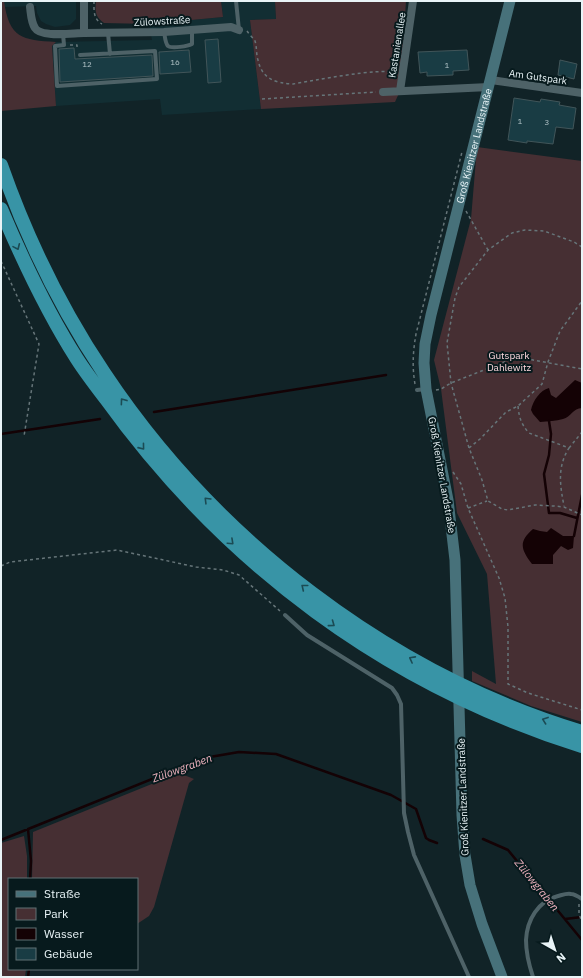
<svg xmlns="http://www.w3.org/2000/svg" width="583" height="978" viewBox="0 0 583 978" font-family="'IBM Plex Sans',sans-serif">
<style>
.built{fill:#122e33}
.green{fill:#462f33}
.water{fill:#140205}
.lines{fill:none;stroke-linecap:round;stroke-linejoin:round}
.stream{stroke:#140205;stroke-width:2.5}
.building{fill:#193c44;stroke:#415559}
.path{stroke:#667579;stroke-width:1.5;stroke-dasharray:3 3;stroke-linecap:butt}
.lane{stroke:#4e6267;stroke-width:4}
.street{stroke:#4e6267;stroke-width:8}
.secondary{stroke:#47717a;stroke-width:11}
.highway{stroke:#3894a6;stroke-width:14}
.oneway{stroke:#1b4b54}
.labels{text-anchor:middle;dominant-baseline:central;stroke-width:4;stroke-linejoin:round;paint-order:stroke}
.number-label{font-size:8px;fill:#b5c6ca}
.street-label{font-size:10px;fill:#e9f4f7;stroke:#071a1d}
.park-label{font-size:10px;fill:#fed8de;stroke:#071a1d}
.water-label{font-size:11px;font-style:italic;fill:#f1b4c0;stroke:#071a1d}
</style>
<rect width="100%" height="100%" fill="#112327"/>
<path class="built" d="M 4,1 L 76,1 L 76,19 L 70,25 L 55,27 L 46,24 L 41,21 L 37,13 L 36,6 L 4,7 Z
M 221,1 L 275,1 L 276,19 L 250,20 L 261,109 L 162,115 L 160,99 L 56,106 L 52,46 L 56,42 L 152,40 L 149,24 L 223,17 Z"/>
<path class="green" d="M 1,1 L 4,1 C 9,38 22,40 56,42 L 52,46 L 56,106 L 1,111 Z
M 96,1 L 221,1 L 223,17 L 149,24 L 104,23 C 95,17 95,11 96,1 Z
M 275,1 L 406,1 L 400,91 L 395,102 L 261,109 L 250,20 L 276,19 Z
M 477,147 L 582,161 L 582,722 L 531,706 L 472,681 L 472,671 L 496,684 L 487,574 L 457,513 L 441,389 L 434,360 L 471,219 Z
M 179,773 L 194,779 L 189,783 L 154,907 L 149,916 L 137,924 L 137,879 L 32,879 L 33,832 Z
M 24,836 L 27,856 L 27,879 L 9,879 L 9,969 L 26,969 L 25,977 L 1,977 L 1,843 Z"/>
<path class="water" d="M 575,380 L 582,383 L 582,408 C 573,408 571,417 563,419 C 556,421 548,421 540,422 L 533,414 L 531,410 C 533,401 540,390 549,388 L 551,395 L 556,398 Z
M 551,528 L 563,536 L 574,536 L 573,548 L 568,550 L 561,546 L 553,555 L 553,564 L 532,564 C 521,549 518,542 533,529 L 540,531 L 547,532 Z"/>
<g class="lines">
<path class="stream" d="M 154,412 L 386,375
M 549,421 L 551,434 L 549,455 L 544,474 L 549,513 L 560,513 L 577,518
M 1,434 L 100,419
M 574,536 L 582,495
M 28,829 L 31,861 L 30,879
M 483,839 L 508,850 L 582,940
M 1,840 L 204,758 L 239,752 L 276,754 L 391,795 L 416,809 L 426,838 L 429,840 L 437,843
M 565,919 L 582,917
M 28,977 L 29,969"/>
</g>
<path class="building" d="M 218,39 L 221,82 L 208,83 L 205,40 Z
M 74,48 L 75,59 L 152,55 L 153,76 L 60,82 L 59,49 Z
M 189,50 L 191,72 L 160,74 L 159,52 Z
M 467,50 L 469,70 L 453,71 L 453,75 L 427,76 L 427,72 L 420,73 L 418,52 Z
M 560,60 L 577,64 L 574,79 L 558,75 Z
M 514,98 L 540,102 L 541,99 L 560,102 L 559,105 L 576,108 L 573,129 L 556,127 L 553,144 L 527,141 L 527,143 L 508,140 Z"/>
<g class="lines">
<path class="path" d="M 94,1 C 94,10 93,19 102,24
M 247,31 C 249,34 253,38 255,41 C 257,47 256,54 258,60 C 262,79 275,83 293,84 C 311,81 382,67 395,73
M 70,45 L 77,45 L 77,50
M 262,99 L 376,92
M 466,211 L 488,250
M 582,247 L 574,242 L 544,231 L 525,230 L 512,233 L 488,250 L 459,287 L 455,298 L 447,343 L 451,383 L 469,448 L 482,480 L 488,501 L 502,509 L 508,510 L 535,505 L 554,506 L 564,507 L 582,515
M 1,261 L 39,344 L 24,436
M 415,384 C 412,367 413,351 416,334 L 462,152
M 436,390 L 441,389 L 451,383 L 517,357 L 582,369
M 518,406 C 519,417 521,424 529,433 L 569,448 C 557,467 560,485 564,506
M 469,448 L 480,439 L 506,412 L 518,406 L 542,384 L 548,362 L 560,331 L 582,301
M 569,448 L 582,432
M 453,472 L 461,484 L 468,508 L 499,578 L 505,598 L 508,627 L 508,684 L 528,693 L 582,710
M 468,508 L 487,501
M 1,566 L 10,562 L 117,550 L 196,567 L 223,570 L 239,575 L 280,611
M 579,904 L 579,913 L 582,923"/>
<path class="lane" d="M 236,1 L 239,30
M 164,32 C 165,36 165,43 168,46 C 172,49 188,46 192,44 L 192,30
M 108,33 L 110,54
M 63,34 L 64,45 L 55,46 L 57,86 L 157,79 L 155,51 L 80,55
M 417,390 L 426,389
M 285,615 L 307,635 L 392,688 L 397,695 L 401,704 L 404,813 L 408,832 L 414,855 L 469,977
M 533,977 C 529,965 526,953 526,940 C 527,920 538,901 558,896 C 562,895 567,893 571,894 C 574,894 579,897 582,899"/>
<path class="street" d="M 30,7 C 31,14 31,22 35,28 C 41,38 73,33 84,33 L 84,1
M 84,33 L 164,32 L 231,27 L 239,30
M 491,80 L 582,93
M 400,91 L 413,1
M 383,92 L 489,87"/>
<path class="secondary" id="s1" d="M 502,977 L 482,924 L 470,885 L 465,855 L 462,815 L 455,560 L 448,500 L 426,389 L 424,363 L 425,344 L 431,315 L 510,1"/>
<path class="highway" d="M 1,165 C 27,239 61,309 104,373 C 215,540 389,674 582,732
M 1,209 C 23,261 47,312 77,359 C 86,373 96,386 106,399 C 225,564 387,685 582,746"/>
</g>
<defs><path id="oneway-chevron" d="M-2-3.5L2.5 0L-2 3.5" fill="none" stroke-width="1.6" stroke-linecap="round" stroke-linejoin="round"/></defs>
<g class="oneway">
<use href="#oneway-chevron" transform="translate(17 247) rotate(66)"/>
<use href="#oneway-chevron" transform="translate(123 401) rotate(-126)"/>
<use href="#oneway-chevron" transform="translate(142 447) rotate(51)"/>
<use href="#oneway-chevron" transform="translate(207 500) rotate(-135)"/>
<use href="#oneway-chevron" transform="translate(231 542) rotate(43)"/>
<use href="#oneway-chevron" transform="translate(304 587) rotate(-141)"/>
<use href="#oneway-chevron" transform="translate(332 624) rotate(36)"/>
<use href="#oneway-chevron" transform="translate(412 659) rotate(-152)"/>
<use href="#oneway-chevron" transform="translate(545 720) rotate(-160)"/>
</g>
<g class="labels">
<g class="number-label">
<text x="175" y="62">16</text>
<text x="87" y="64">12</text>
<text x="447" y="65">1</text>
<text x="520" y="121">1</text>
<text x="547" y="122">3</text>
</g>
<g class="street-label">
<text transform="translate(162 21) rotate(-3)">Zülowstraße</text>
<text transform="translate(397 45) rotate(-81)">Kastanienallee</text>
<text transform="translate(538 77) rotate(8)">Am Gutspark</text>
<text stroke="none"><textPath href="#s1" startOffset="846">Groß Kienitzer Landstraße</textPath></text>
<text transform="translate(442 475) rotate(80)">Groß Kienitzer Landstraße</text>
<text transform="translate(463 797) rotate(-92)">Groß Kienitzer Landstraße</text>
</g>
<g class="park-label">
<text x="509" y="355">Gutspark<tspan x="509" dy="12">Dahlewitz</tspan></text>
</g>
<g class="water-label">
<text transform="translate(182 768) rotate(-20)">Zülowgraben</text>
<text transform="translate(537 885) rotate(51)">Zülowgraben</text>
</g>
</g>
<rect width="583" height="978" fill="none" stroke="#e9f4f7" stroke-width="4"/>
<rect x="8" y="878" width="130" height="92" fill="#071a1d" stroke="#617174"/>
<rect x="16" y="891" width="20" height="6" fill="#47717a" stroke="#617174"/>
<text x="44" y="898" font-size="12" fill="#e9f4f7">Straße</text>
<rect x="16" y="908" width="20" height="12" fill="#462f33" stroke="#617174"/>
<text x="44" y="918" font-size="12" fill="#e9f4f7">Park</text>
<rect x="16" y="928" width="20" height="12" fill="#140205" stroke="#617174"/>
<text x="44" y="938" font-size="12" fill="#e9f4f7">Wasser</text>
<rect x="16" y="948" width="20" height="12" fill="#193c44" stroke="#617174"/>
<text x="44" y="958" font-size="12" fill="#e9f4f7">Gebäude</text>
<g transform="translate(555 950) rotate(141)" stroke="#071a1d" stroke-width="3" paint-order="stroke">
<path d="M0-3L7 15L0 10L-7 15Z" fill="#e9f4f7"/>
<text y="-6" font-size="11" font-weight="bold" text-anchor="middle" fill="#e9f4f7">N</text>
</g>
</svg>
